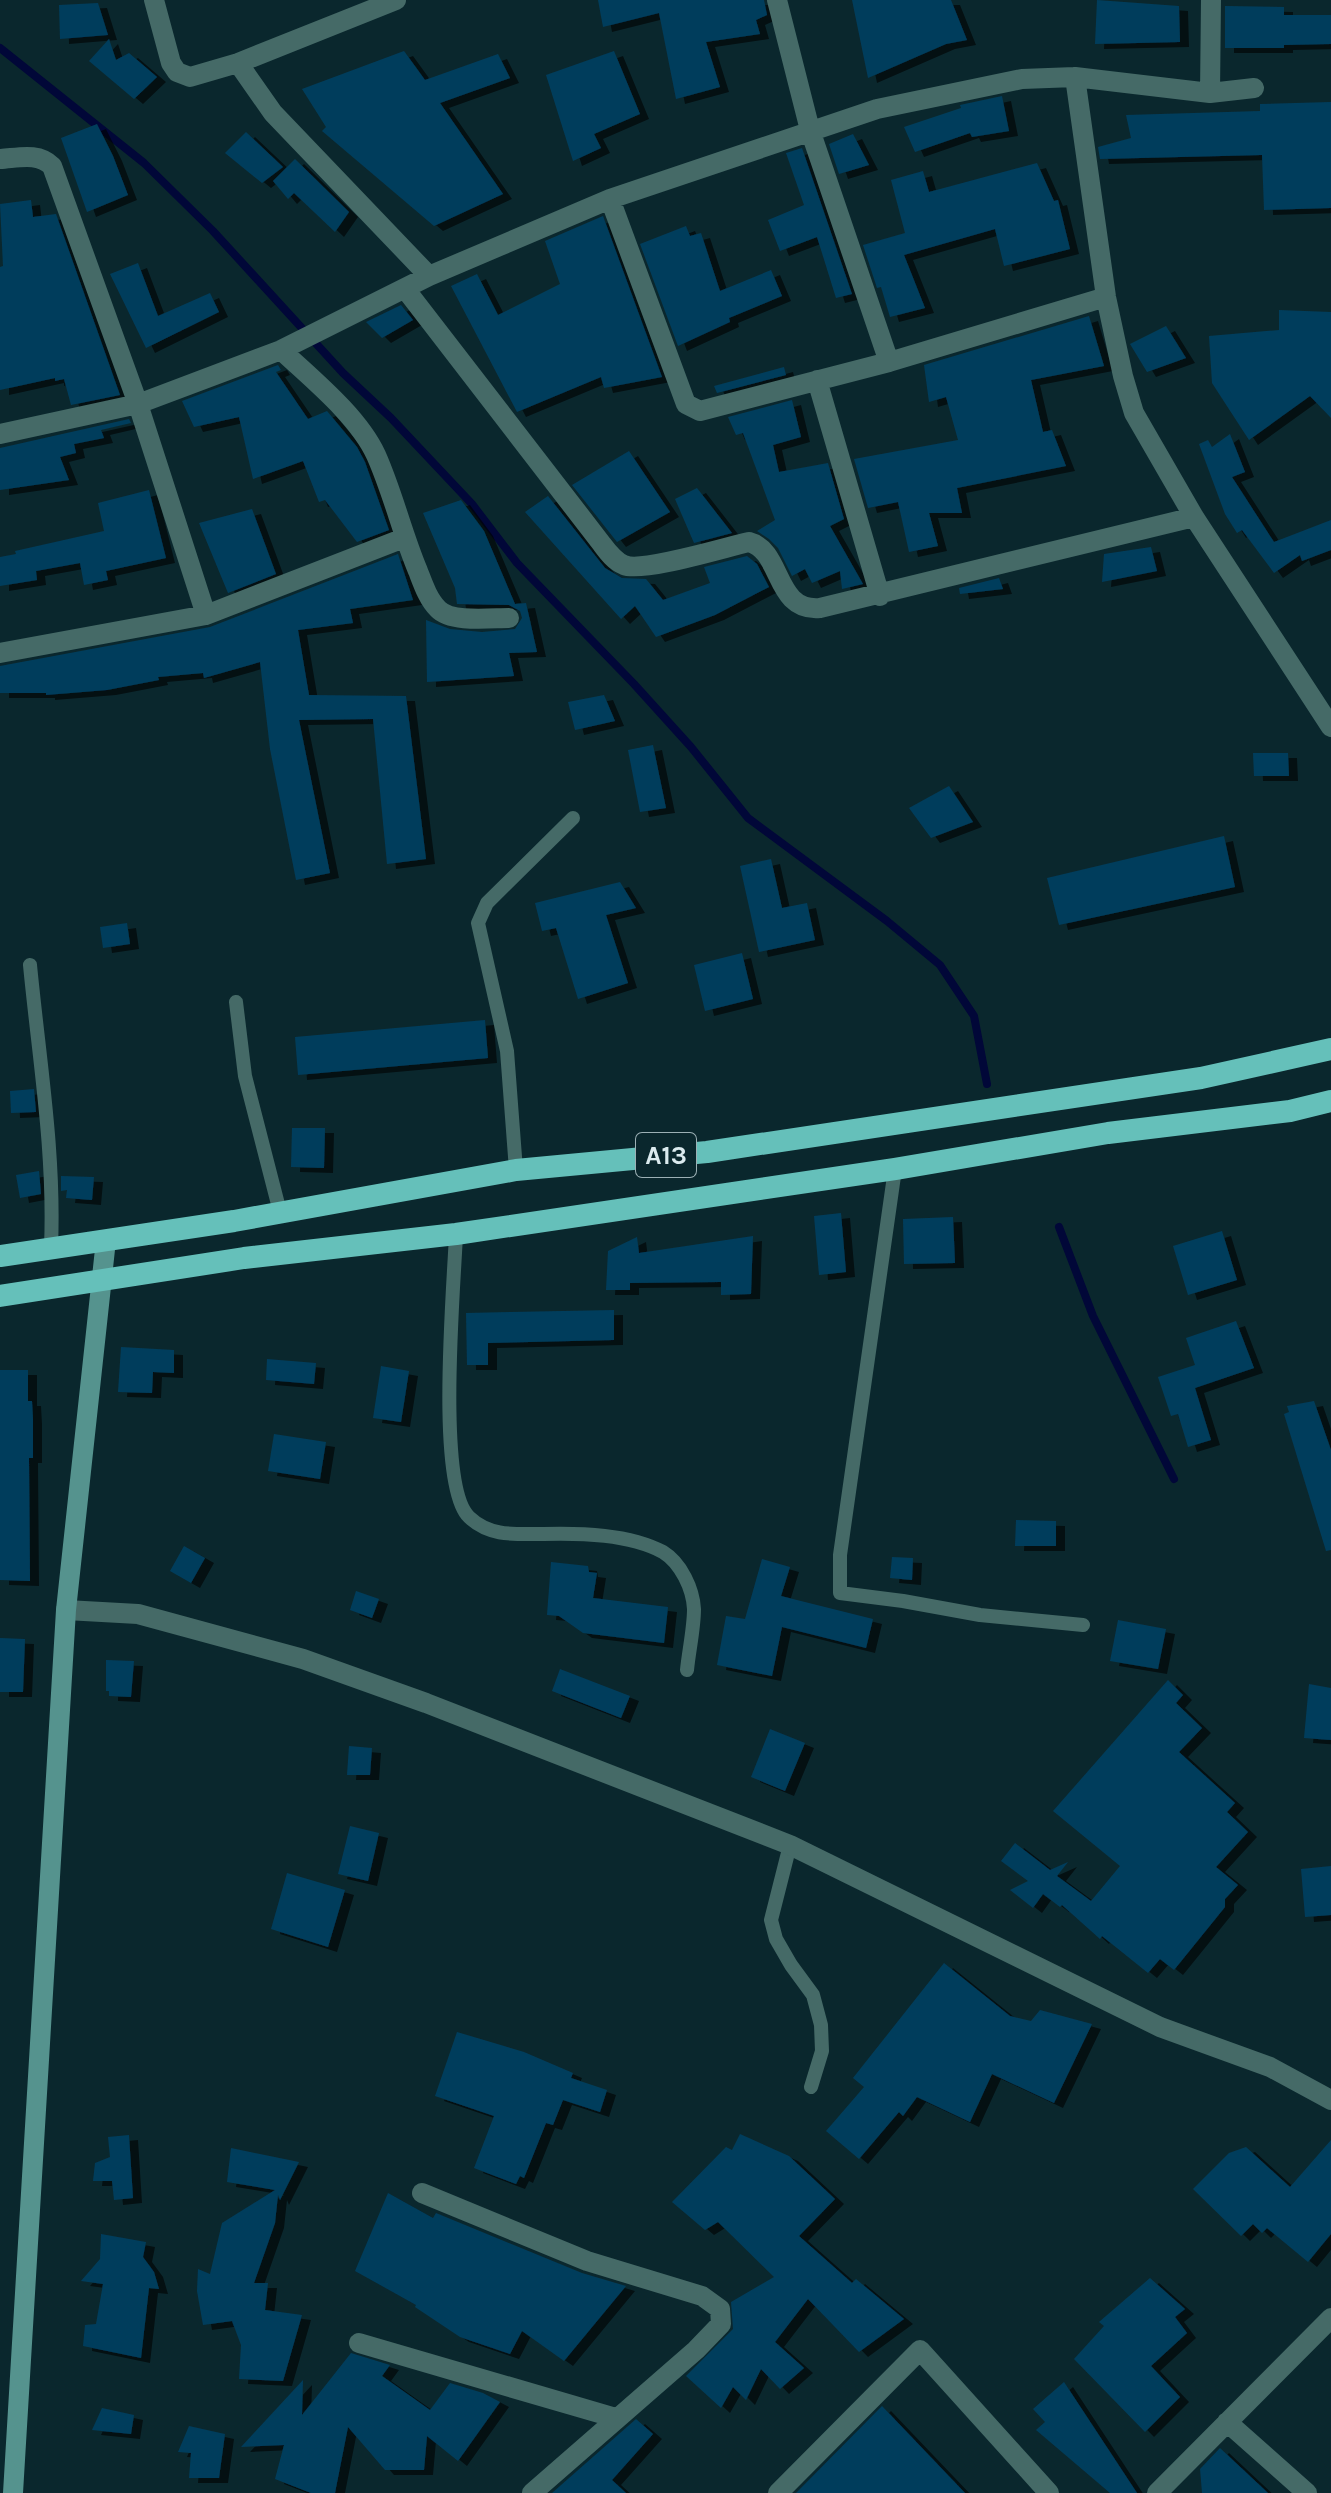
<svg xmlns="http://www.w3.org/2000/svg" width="1331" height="2493" viewBox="0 0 1331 2493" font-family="Karla,sans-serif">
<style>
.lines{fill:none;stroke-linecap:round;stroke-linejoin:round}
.stream{stroke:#010738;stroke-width:8}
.building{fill:#043d5c;filter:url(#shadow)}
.service{stroke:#456a67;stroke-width:14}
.minor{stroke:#456a67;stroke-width:20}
.secondary{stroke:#55938e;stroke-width:20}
.trunk{stroke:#65c0ba;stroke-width:22}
.labels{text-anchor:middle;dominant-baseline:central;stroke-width:6;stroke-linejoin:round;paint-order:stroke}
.shield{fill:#0a272d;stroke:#9cb0b5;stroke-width:2}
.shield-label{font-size:26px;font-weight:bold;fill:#dbebef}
</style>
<defs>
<filter id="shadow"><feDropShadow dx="9" dy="5" stdDeviation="0" flood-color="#0009"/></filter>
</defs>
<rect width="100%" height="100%" fill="#0a272d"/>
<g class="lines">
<path class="stream" d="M 0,48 L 144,163 L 213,231 L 343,373 L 391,418 L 472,504 L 517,563 L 634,684 L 691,747 L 748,818 L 887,921 L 940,965 L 974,1016 L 987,1084
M 1059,1227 L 1093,1316 L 1174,1479"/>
</g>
<path class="building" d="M 598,0 L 764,0 L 767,15 L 756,20 L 760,34 L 706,42 L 720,87 L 676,99 L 659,13 L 603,27 Z
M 852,0 L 951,0 L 967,40 L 946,44 L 868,78 Z
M 1097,0 L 1179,6 L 1180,42 L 1095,44 Z
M 98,3 L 108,35 L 60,39 L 59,5 Z
M 1225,6 L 1284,7 L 1284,15 L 1331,15 L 1331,44 L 1284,45 L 1284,48 L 1225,48 Z
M 109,39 L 116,60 L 129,53 L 157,77 L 134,99 L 89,61 Z
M 404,51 L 425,80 L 498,54 L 510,78 L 440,103 L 503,194 L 434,226 L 322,131 L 326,127 L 302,89 Z
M 614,51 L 640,114 L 594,134 L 601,148 L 573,161 L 546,75 Z
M 1002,96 L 1009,131 L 972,137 L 970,133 L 915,152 L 904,127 L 961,108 L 960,105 Z
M 1331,102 L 1331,208 L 1264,210 L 1262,155 L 1100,159 L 1098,147 L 1131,138 L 1126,115 L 1260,111 L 1260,104 Z
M 97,124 L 113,156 L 128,195 L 87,212 L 61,138 Z
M 246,132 L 283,167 L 262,183 L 225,153 Z
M 853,134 L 869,165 L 839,174 L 829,144 Z
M 802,148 L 852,294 L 836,298 L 817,237 L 780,251 L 768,220 L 804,205 L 786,153 Z
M 295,159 L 349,212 L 335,232 L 294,193 L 288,199 L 273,181 Z
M 1037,163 L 1054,201 L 1058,200 L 1070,249 L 1004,266 L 995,229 L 904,255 L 925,308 L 890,317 L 881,287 L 877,288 L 863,245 L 905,233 L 891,180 L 923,171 L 929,192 Z
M 31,200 L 33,217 L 56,214 L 120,395 L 71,405 L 64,379 L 55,381 L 55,378 L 0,390 L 0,267 L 3,266 L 0,204 Z
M 603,216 L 662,377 L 604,388 L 601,377 L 517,412 L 451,286 L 477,274 L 498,315 L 560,284 L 545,241 Z
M 686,226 L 690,236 L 701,233 L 720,291 L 771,270 L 782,296 L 729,318 L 730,322 L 678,346 L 640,244 Z
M 138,263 L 158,316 L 210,293 L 219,312 L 146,348 L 110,274 Z
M 401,305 L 413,320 L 382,338 L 366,322 Z
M 1279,310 L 1331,312 L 1331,418 L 1310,396 L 1249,440 L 1212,383 L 1209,336 L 1279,330 Z
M 1089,316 L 1104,366 L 1031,380 L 1043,432 L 1052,430 L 1066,466 L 957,488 L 962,513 L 929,513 L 938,546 L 909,552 L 898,502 L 868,508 L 854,459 L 958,440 L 946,397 L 929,402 L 924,365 Z
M 1166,326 L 1186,358 L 1147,372 L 1130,344 Z
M 278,365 L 281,370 L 276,372 L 308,419 L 327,411 L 357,447 L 365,462 L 389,530 L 357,542 L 325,500 L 319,502 L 303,461 L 253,479 L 239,417 L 194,427 L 182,401 Z
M 784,367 L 786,375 L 717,393 L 714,386 Z
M 792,400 L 801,437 L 773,445 L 779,472 L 828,463 L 844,519 L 830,526 L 863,584 L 842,589 L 840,571 L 812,583 L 805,569 L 792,576 L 778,548 L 769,539 L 757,531 L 775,520 L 743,433 L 736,435 L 728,417 Z
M 129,419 L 131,423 L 101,430 L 104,438 L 74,444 L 76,453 L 60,457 L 69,480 L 0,490 L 0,448 Z
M 1230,434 L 1245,472 L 1232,477 L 1274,542 L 1331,520 L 1331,550 L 1302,561 L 1300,555 L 1274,573 L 1242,530 L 1237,533 L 1225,514 L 1199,444 L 1208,440 L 1212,447 Z
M 629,451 L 670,512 L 617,542 L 572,485 Z
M 697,488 L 732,533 L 694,543 L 675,499 Z
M 149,490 L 166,558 L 106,571 L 108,580 L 84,585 L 80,563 L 36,571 L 37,580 L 0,586 L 0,557 L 16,554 L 15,551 L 104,531 L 98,503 Z
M 548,496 L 605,568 L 622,578 L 646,579 L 663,600 L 710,583 L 704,567 L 747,556 L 757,564 L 769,587 L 715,615 L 656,637 L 635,606 L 621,619 L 525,512 Z
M 461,500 L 484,531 L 515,604 L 526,603 L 537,652 L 509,653 L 514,676 L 427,682 L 426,620 L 450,629 L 482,632 L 515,629 L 522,618 L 520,611 L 509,605 L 457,604 L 455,588 L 423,513 Z
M 252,509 L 276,574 L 228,593 L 199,523 Z
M 1151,547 L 1157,571 L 1102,582 L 1104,554 Z
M 398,554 L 413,600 L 350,609 L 353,623 L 298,630 L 309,695 L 406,696 L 426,859 L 387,864 L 373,719 L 299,720 L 330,873 L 296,880 L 270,749 L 260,662 L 204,678 L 203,673 L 158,677 L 159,680 L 107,690 L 46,695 L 46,693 L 0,693 L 0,666 L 210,627 Z
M 999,578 L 1003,589 L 960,594 L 959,588 Z
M 604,695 L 615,721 L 575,730 L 568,702 Z
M 653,745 L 666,808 L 640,812 L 628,750 Z
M 1253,753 L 1288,753 L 1289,776 L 1254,776 Z
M 949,786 L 973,822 L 931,838 L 909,808 Z
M 1224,836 L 1235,887 L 1059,925 L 1047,878 Z
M 771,859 L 782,908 L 807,903 L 815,940 L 759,952 L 740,866 Z
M 620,882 L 636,908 L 606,915 L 628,983 L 578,999 L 556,928 L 542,931 L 535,903 Z
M 127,923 L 130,944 L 103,948 L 100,927 Z
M 742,953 L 753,999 L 705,1011 L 694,965 Z
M 485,1020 L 488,1058 L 298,1075 L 295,1037 Z
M 34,1089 L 36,1112 L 11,1113 L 10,1091 Z
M 292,1128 L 325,1128 L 324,1168 L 291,1167 Z
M 39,1171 L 41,1194 L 20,1198 L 16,1175 Z
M 61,1176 L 94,1177 L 92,1200 L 66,1198 L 67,1190 L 61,1191 Z
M 841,1213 L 846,1272 L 819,1275 L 814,1216 Z
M 953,1217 L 955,1263 L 904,1264 L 903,1219 Z
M 1222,1231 L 1237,1280 L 1188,1295 L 1173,1246 Z
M 753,1236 L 751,1294 L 721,1295 L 721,1282 L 630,1283 L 630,1290 L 606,1290 L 608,1251 L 637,1237 L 639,1253 Z
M 614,1310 L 614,1340 L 488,1343 L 488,1365 L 467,1365 L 466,1313 Z
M 1236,1321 L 1254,1368 L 1195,1388 L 1211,1440 L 1188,1447 L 1178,1414 L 1171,1416 L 1158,1377 L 1195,1365 L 1186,1338 Z
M 121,1347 L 174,1350 L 174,1373 L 153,1372 L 152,1393 L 118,1392 Z
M 267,1359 L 316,1363 L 314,1384 L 266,1380 Z
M 381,1366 L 409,1371 L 401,1422 L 373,1418 Z
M 0,1370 L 28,1370 L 28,1401 L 32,1401 L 33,1419 L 33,1458 L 29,1458 L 30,1581 L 0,1580 Z
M 1314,1401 L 1331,1450 L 1331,1550 L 1326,1551 L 1284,1414 L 1289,1412 L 1287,1406 Z
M 274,1434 L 326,1442 L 320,1479 L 268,1471 Z
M 1016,1520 L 1056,1521 L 1056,1546 L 1015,1546 Z
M 184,1546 L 205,1558 L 191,1583 L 170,1571 Z
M 892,1557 L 913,1558 L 912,1580 L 890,1578 Z
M 762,1559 L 790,1567 L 781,1596 L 873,1619 L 866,1648 L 782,1627 L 772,1676 L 717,1665 L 726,1616 L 745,1619 Z
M 551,1562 L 588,1566 L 589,1572 L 597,1573 L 593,1598 L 668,1607 L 664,1643 L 583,1633 L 559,1616 L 547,1615 Z
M 356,1591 L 379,1599 L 372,1618 L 350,1610 Z
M 1118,1620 L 1166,1629 L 1158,1669 L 1110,1661 Z
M 0,1638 L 25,1639 L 23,1692 L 0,1692 Z
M 106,1660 L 134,1661 L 131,1697 L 109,1696 L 109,1691 L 106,1691 Z
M 560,1669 L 630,1696 L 621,1718 L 552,1691 Z
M 1168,1680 L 1183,1695 L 1176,1703 L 1202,1728 L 1179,1752 L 1235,1803 L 1227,1812 L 1248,1832 L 1216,1867 L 1238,1885 L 1225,1899 L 1225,1907 L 1174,1970 L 1160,1959 L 1148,1973 L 1102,1936 L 1100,1939 L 1062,1905 L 1060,1907 L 1043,1894 L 1033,1908 L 1010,1890 L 1028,1881 L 1001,1861 L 1015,1843 L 1050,1870 L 1068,1862 L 1057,1876 L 1091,1901 L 1120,1866 L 1053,1811 Z
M 1309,1684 L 1331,1688 L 1331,1740 L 1304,1738 Z
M 770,1729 L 805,1743 L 785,1791 L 751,1777 Z
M 349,1746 L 372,1748 L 370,1775 L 347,1775 Z
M 350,1826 L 379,1833 L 368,1881 L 338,1874 Z
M 1331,1866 L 1331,1915 L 1305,1917 L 1301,1869 Z
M 287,1873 L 345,1890 L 328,1947 L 271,1929 Z
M 944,1963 L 1010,2016 L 1031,2021 L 1040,2010 L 1092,2024 L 1054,2103 L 992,2074 L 970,2122 L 917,2097 L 903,2116 L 899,2112 L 859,2159 L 826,2131 L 864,2087 L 853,2078 Z
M 457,2032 L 524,2052 L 573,2073 L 571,2078 L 607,2090 L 600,2112 L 563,2100 L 553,2125 L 546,2123 L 524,2178 L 520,2176 L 516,2184 L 474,2168 L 494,2116 L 435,2096 Z
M 740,2134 L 789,2156 L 835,2199 L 799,2236 L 852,2283 L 856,2279 L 904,2319 L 859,2352 L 808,2299 L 775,2342 L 804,2368 L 780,2389 L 761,2369 L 746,2400 L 733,2387 L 721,2408 L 686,2376 L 733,2329 L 731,2302 L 774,2277 L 718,2222 L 705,2230 L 672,2202 L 726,2147 L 732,2150 Z
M 129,2135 L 133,2198 L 114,2200 L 112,2181 L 93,2181 L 95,2163 L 110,2157 L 108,2137 Z
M 1331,2140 L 1331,2234 L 1308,2262 L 1267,2228 L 1262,2233 L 1253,2224 L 1241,2236 L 1193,2189 L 1229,2153 L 1246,2147 L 1290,2187 Z
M 231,2148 L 299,2162 L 280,2200 L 278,2195 L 275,2223 L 254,2283 L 268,2283 L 265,2310 L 302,2315 L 283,2381 L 239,2379 L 241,2345 L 232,2321 L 203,2325 L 197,2291 L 198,2269 L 210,2274 L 222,2223 L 275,2190 L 227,2182 Z
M 388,2193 L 433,2218 L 436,2213 L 582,2273 L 626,2286 L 564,2361 L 522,2331 L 510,2354 L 460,2337 L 415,2307 L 416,2305 L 355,2271 Z
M 101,2234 L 146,2242 L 143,2257 L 154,2272 L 159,2289 L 149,2288 L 141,2358 L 83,2346 L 85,2325 L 96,2324 L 103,2284 L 81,2281 L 100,2259 Z
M 1150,2278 L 1185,2309 L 1175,2317 L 1187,2333 L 1151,2366 L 1180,2397 L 1145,2432 L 1074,2359 L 1104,2326 L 1099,2322 Z
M 351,2353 L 390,2365 L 382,2376 L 430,2410 L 450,2383 L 483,2393 L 500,2402 L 458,2461 L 427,2436 L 424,2470 L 385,2470 L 348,2427 L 335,2493 L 311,2493 L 275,2479 L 284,2445 L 241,2447 L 303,2380 L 302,2415 Z
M 1064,2382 L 1137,2493 L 1110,2493 L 1036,2430 L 1045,2422 L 1033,2409 Z
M 882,2406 L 965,2493 L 796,2493 Z
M 102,2408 L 134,2415 L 131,2434 L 92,2430 Z
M 636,2419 L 653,2434 L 612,2480 L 626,2493 L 552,2493 Z
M 189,2426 L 225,2434 L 219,2478 L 189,2478 L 191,2453 L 178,2452 Z
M 1220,2448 L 1268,2493 L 1202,2493 L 1200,2469 Z"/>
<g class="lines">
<path class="service" d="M 30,965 C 39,1059 55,1152 51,1247
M 236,1002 L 245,1076 L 280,1212
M 895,1169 L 840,1555 L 840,1593 L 903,1601 L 980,1615 L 1083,1625
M 516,1170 L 507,1051 L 478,923 L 487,903 L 573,818
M 456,1234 C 454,1285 436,1486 469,1517 C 490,1537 516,1534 543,1534 C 581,1533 629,1534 663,1552 C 681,1563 693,1589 694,1609 C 694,1628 689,1650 687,1670
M 790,1845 L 771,1920 L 776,1939 L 791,1965 L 813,1995 L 821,2025 L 822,2051 L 811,2087"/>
<path class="minor" d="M 154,0 L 171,63 L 177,72 L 190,77 L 238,63 L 396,0
M 777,0 L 810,130 L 889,362
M 238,63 L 273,113 L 429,276
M 1075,77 L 1106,297 L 1123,376 L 1134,413 L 1194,517 L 1331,727
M 1210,93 L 1211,0
M 0,159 C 18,158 38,152 52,166 L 138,404 L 206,615
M 610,199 L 686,404 L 700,411 L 889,362 L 1106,297
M 406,290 L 601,543 C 607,551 614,561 624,565 C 642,573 726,547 749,542 C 783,551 774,612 820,608 L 1194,517
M 281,350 C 312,379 358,416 376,455 C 393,493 402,533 418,571 C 423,584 428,599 438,609 C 451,623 491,618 509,618
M 817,380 L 880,596
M 0,434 L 138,404 L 281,350 L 429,276 L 610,199 L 877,109 L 1022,79 L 1075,77 L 1210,93 L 1254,88
M 0,653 L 206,615 L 404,538
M 66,1610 L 138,1614 L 303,1659 L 426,1703 L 790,1845 L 1160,2027 L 1270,2067 L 1331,2100
M 422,2193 L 587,2261 L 702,2296 L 720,2309 L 721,2324 L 696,2350 L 532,2493
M 359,2343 L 616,2418
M 1227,2422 L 1307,2493
M 778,2493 L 920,2350 L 1049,2493
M 1157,2493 L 1331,2318"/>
<path class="secondary" d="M 13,2493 L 66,1610 L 106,1240"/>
<path class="trunk" d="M 0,1256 L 234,1221 L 516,1170 L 707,1152 L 1201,1078 L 1331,1049
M 0,1296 L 244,1258 L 456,1234 L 895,1169 L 1108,1133 L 1290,1111 L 1331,1101"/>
</g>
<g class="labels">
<rect class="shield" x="636" y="1133" width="60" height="44" rx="6"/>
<g class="shield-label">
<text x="666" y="1155">A13</text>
</g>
</g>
</svg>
